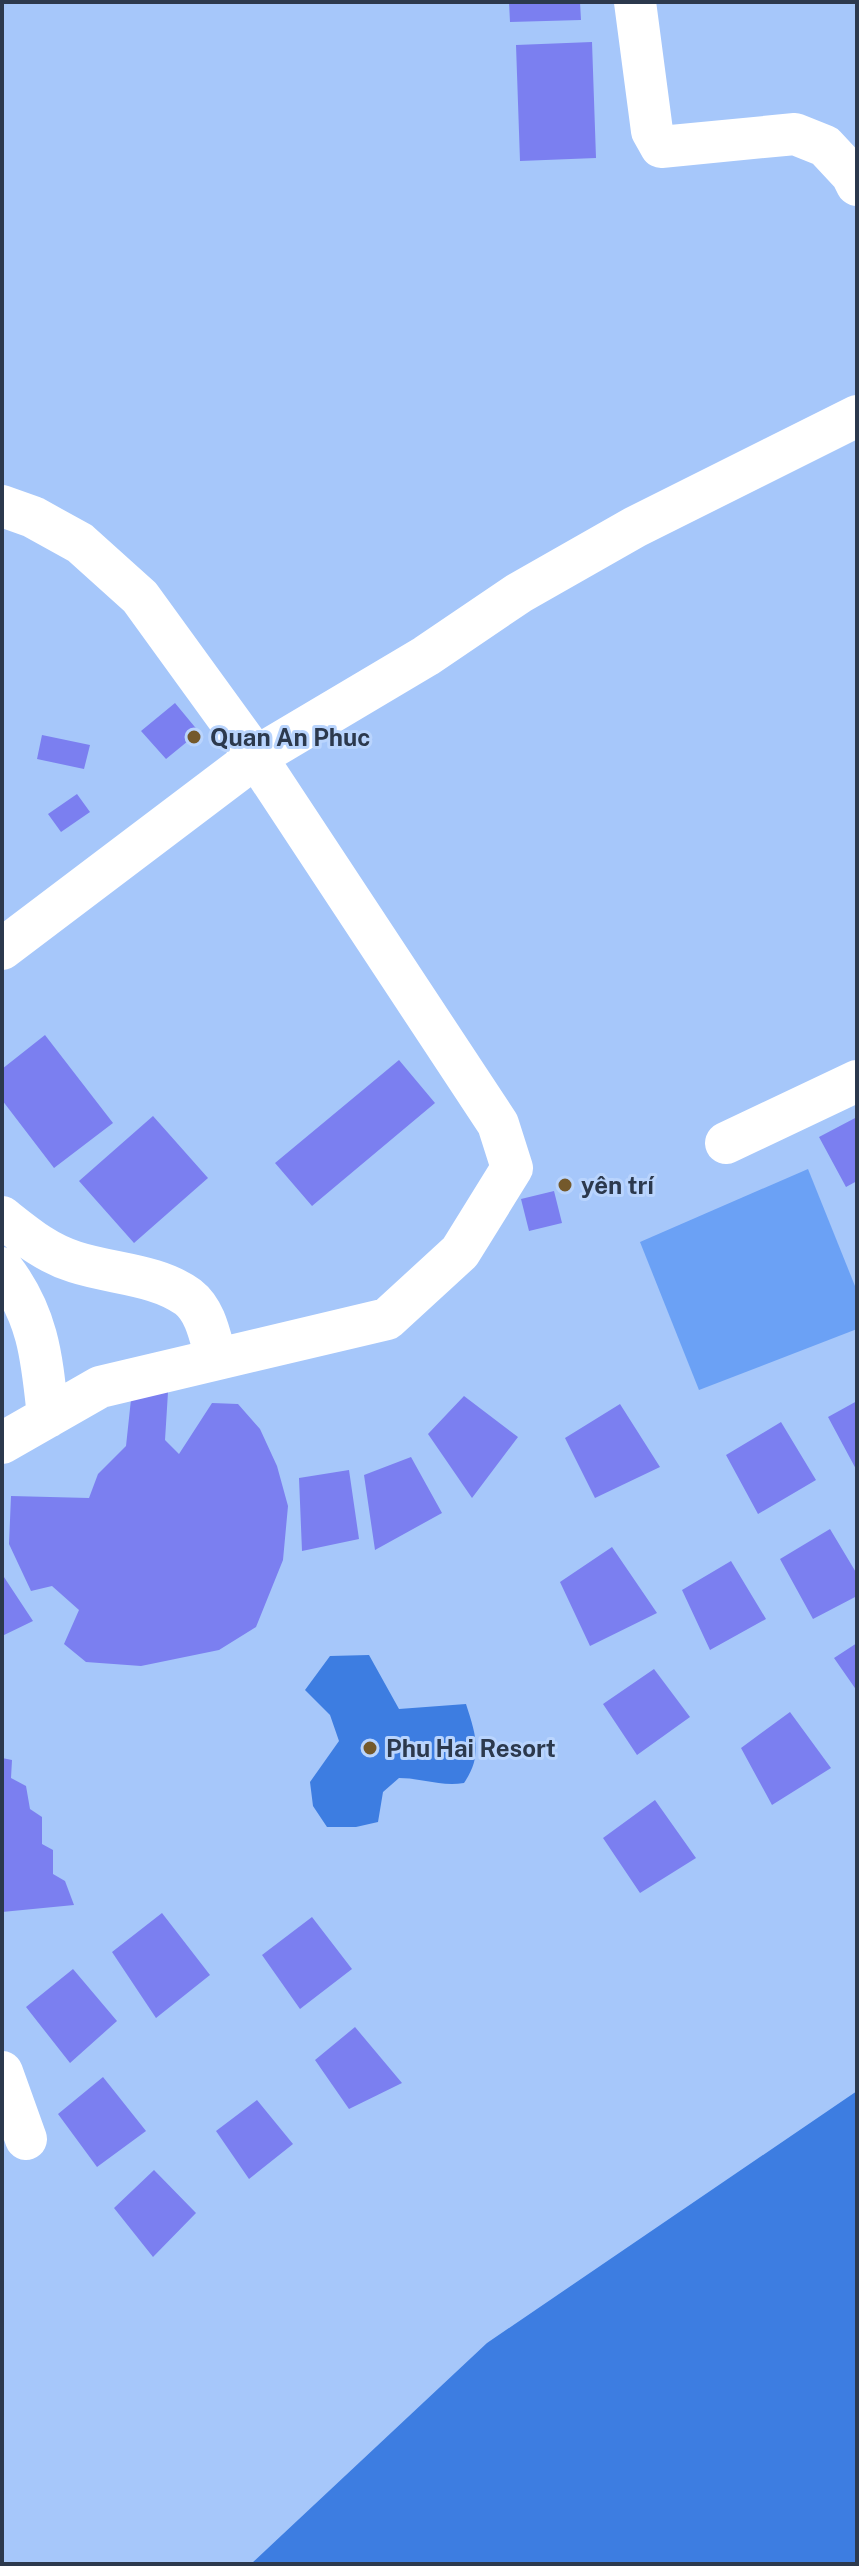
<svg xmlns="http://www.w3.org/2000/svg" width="859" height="2566" viewBox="0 0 859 2566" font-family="'Public Sans',sans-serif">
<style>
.green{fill:#6ba1f5}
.water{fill:#3d7de1}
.building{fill:#7b7ff0}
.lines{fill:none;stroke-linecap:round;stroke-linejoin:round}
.minor{stroke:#fff;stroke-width:42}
.poi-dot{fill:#74592b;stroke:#b9d4fd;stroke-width:3}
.labels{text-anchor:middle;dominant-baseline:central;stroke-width:6;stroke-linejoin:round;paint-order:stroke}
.poi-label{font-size:24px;font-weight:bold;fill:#2c394d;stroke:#b9d4fd;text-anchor:start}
</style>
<rect width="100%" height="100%" fill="#a6c7fa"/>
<path class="green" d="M 808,1169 L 857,1291 L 857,1329 L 699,1390 L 640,1242 Z"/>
<path class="water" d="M 369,1655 L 399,1709 L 466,1704 C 476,1735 483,1755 464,1783 C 441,1787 422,1778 399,1778 L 383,1792 L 378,1822 L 356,1827 L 327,1827 L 313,1806 L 310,1782 L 339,1741 L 330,1715 L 305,1690 L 330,1656 Z
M 857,2091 L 857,2564 L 251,2564 L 487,2343 Z"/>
<path class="building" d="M 509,2 L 580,2 L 581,20 L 510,22 Z
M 592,42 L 596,158 L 520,161 L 516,45 Z
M 175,703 L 199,732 L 166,759 L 141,731 Z
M 42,735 L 90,745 L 84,769 L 37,759 Z
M 77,794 L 90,812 L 61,832 L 48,814 Z
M 45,1035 L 113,1123 L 54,1168 L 2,1100 L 2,1069 Z
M 399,1060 L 435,1103 L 312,1206 L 275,1163 Z
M 153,1116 L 208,1178 L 134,1243 L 79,1181 Z
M 857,1117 L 857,1181 L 846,1187 L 819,1137 Z
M 554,1191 L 562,1223 L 529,1231 L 521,1199 Z
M 132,1390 L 168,1392 L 165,1440 L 179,1454 L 212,1403 L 238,1404 L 260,1429 L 277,1466 L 288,1506 L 283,1560 L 256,1627 L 219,1650 L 141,1666 L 86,1662 L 64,1644 L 79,1610 L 52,1586 L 31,1591 L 9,1544 L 11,1496 L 89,1498 L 98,1474 L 126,1446 Z
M 464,1396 L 518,1437 L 472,1498 L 428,1434 Z
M 857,1401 L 857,1471 L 828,1417 Z
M 620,1404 L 660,1467 L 595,1498 L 565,1438 Z
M 781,1422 L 816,1480 L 758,1514 L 726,1455 Z
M 411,1457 L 442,1513 L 375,1550 L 364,1475 Z
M 349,1470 L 359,1539 L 302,1551 L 299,1478 Z
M 830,1529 L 857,1574 L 857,1596 L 813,1619 L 780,1559 Z
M 612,1547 L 657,1613 L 590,1646 L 560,1582 Z
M 731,1561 L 766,1619 L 710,1650 L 682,1590 Z
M 2,1574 L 33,1621 L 2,1636 Z
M 857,1643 L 857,1691 L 834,1658 Z
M 654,1669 L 690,1717 L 637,1755 L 603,1704 Z
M 790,1712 L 831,1768 L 772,1805 L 741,1748 Z
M 2,1758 L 12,1760 L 11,1778 L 26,1786 L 30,1809 L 42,1817 L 42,1844 L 53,1850 L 53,1874 L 65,1881 L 74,1905 L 2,1912 Z
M 655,1800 L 696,1858 L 640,1893 L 603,1838 Z
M 162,1913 L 210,1975 L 156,2018 L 112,1952 Z
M 312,1917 L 352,1969 L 300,2009 L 262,1955 Z
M 73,1969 L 117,2021 L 70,2063 L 26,2007 Z
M 355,2027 L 402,2083 L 349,2109 L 315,2060 Z
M 103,2077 L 146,2131 L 97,2167 L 58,2114 Z
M 257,2100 L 293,2144 L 249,2179 L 216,2131 Z
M 154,2170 L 196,2213 L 153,2257 L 114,2208 Z"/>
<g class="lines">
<path class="minor" d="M 635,2 L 652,131 L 661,147 L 795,134 L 825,146 L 852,175 L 857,185
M 2,506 L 33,517 L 80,543 L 140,597 L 256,757 L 498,1124 L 512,1168 L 460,1252 L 387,1319 L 100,1387 L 2,1443
M 2,949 L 256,757 L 426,656 L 519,593 L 635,527 L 857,416
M 726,1143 L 857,1081
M 2,1217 C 26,1236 46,1253 75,1262 C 112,1274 156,1274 188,1297 C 206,1311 210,1337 216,1358
M 2,1268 C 39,1316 42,1359 48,1417
M 2,2072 L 26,2139"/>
</g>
<g class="poi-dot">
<circle cx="194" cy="737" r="8"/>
<circle cx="565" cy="1185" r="8"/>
<circle cx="370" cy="1748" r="8"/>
</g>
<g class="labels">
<g class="poi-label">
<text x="210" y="737">Quan An Phuc</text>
<text x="581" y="1185">yên trí</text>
<text x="386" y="1748">Phu Hai Resort</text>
</g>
</g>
<rect width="859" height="2566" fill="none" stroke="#2c394d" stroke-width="8"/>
</svg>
